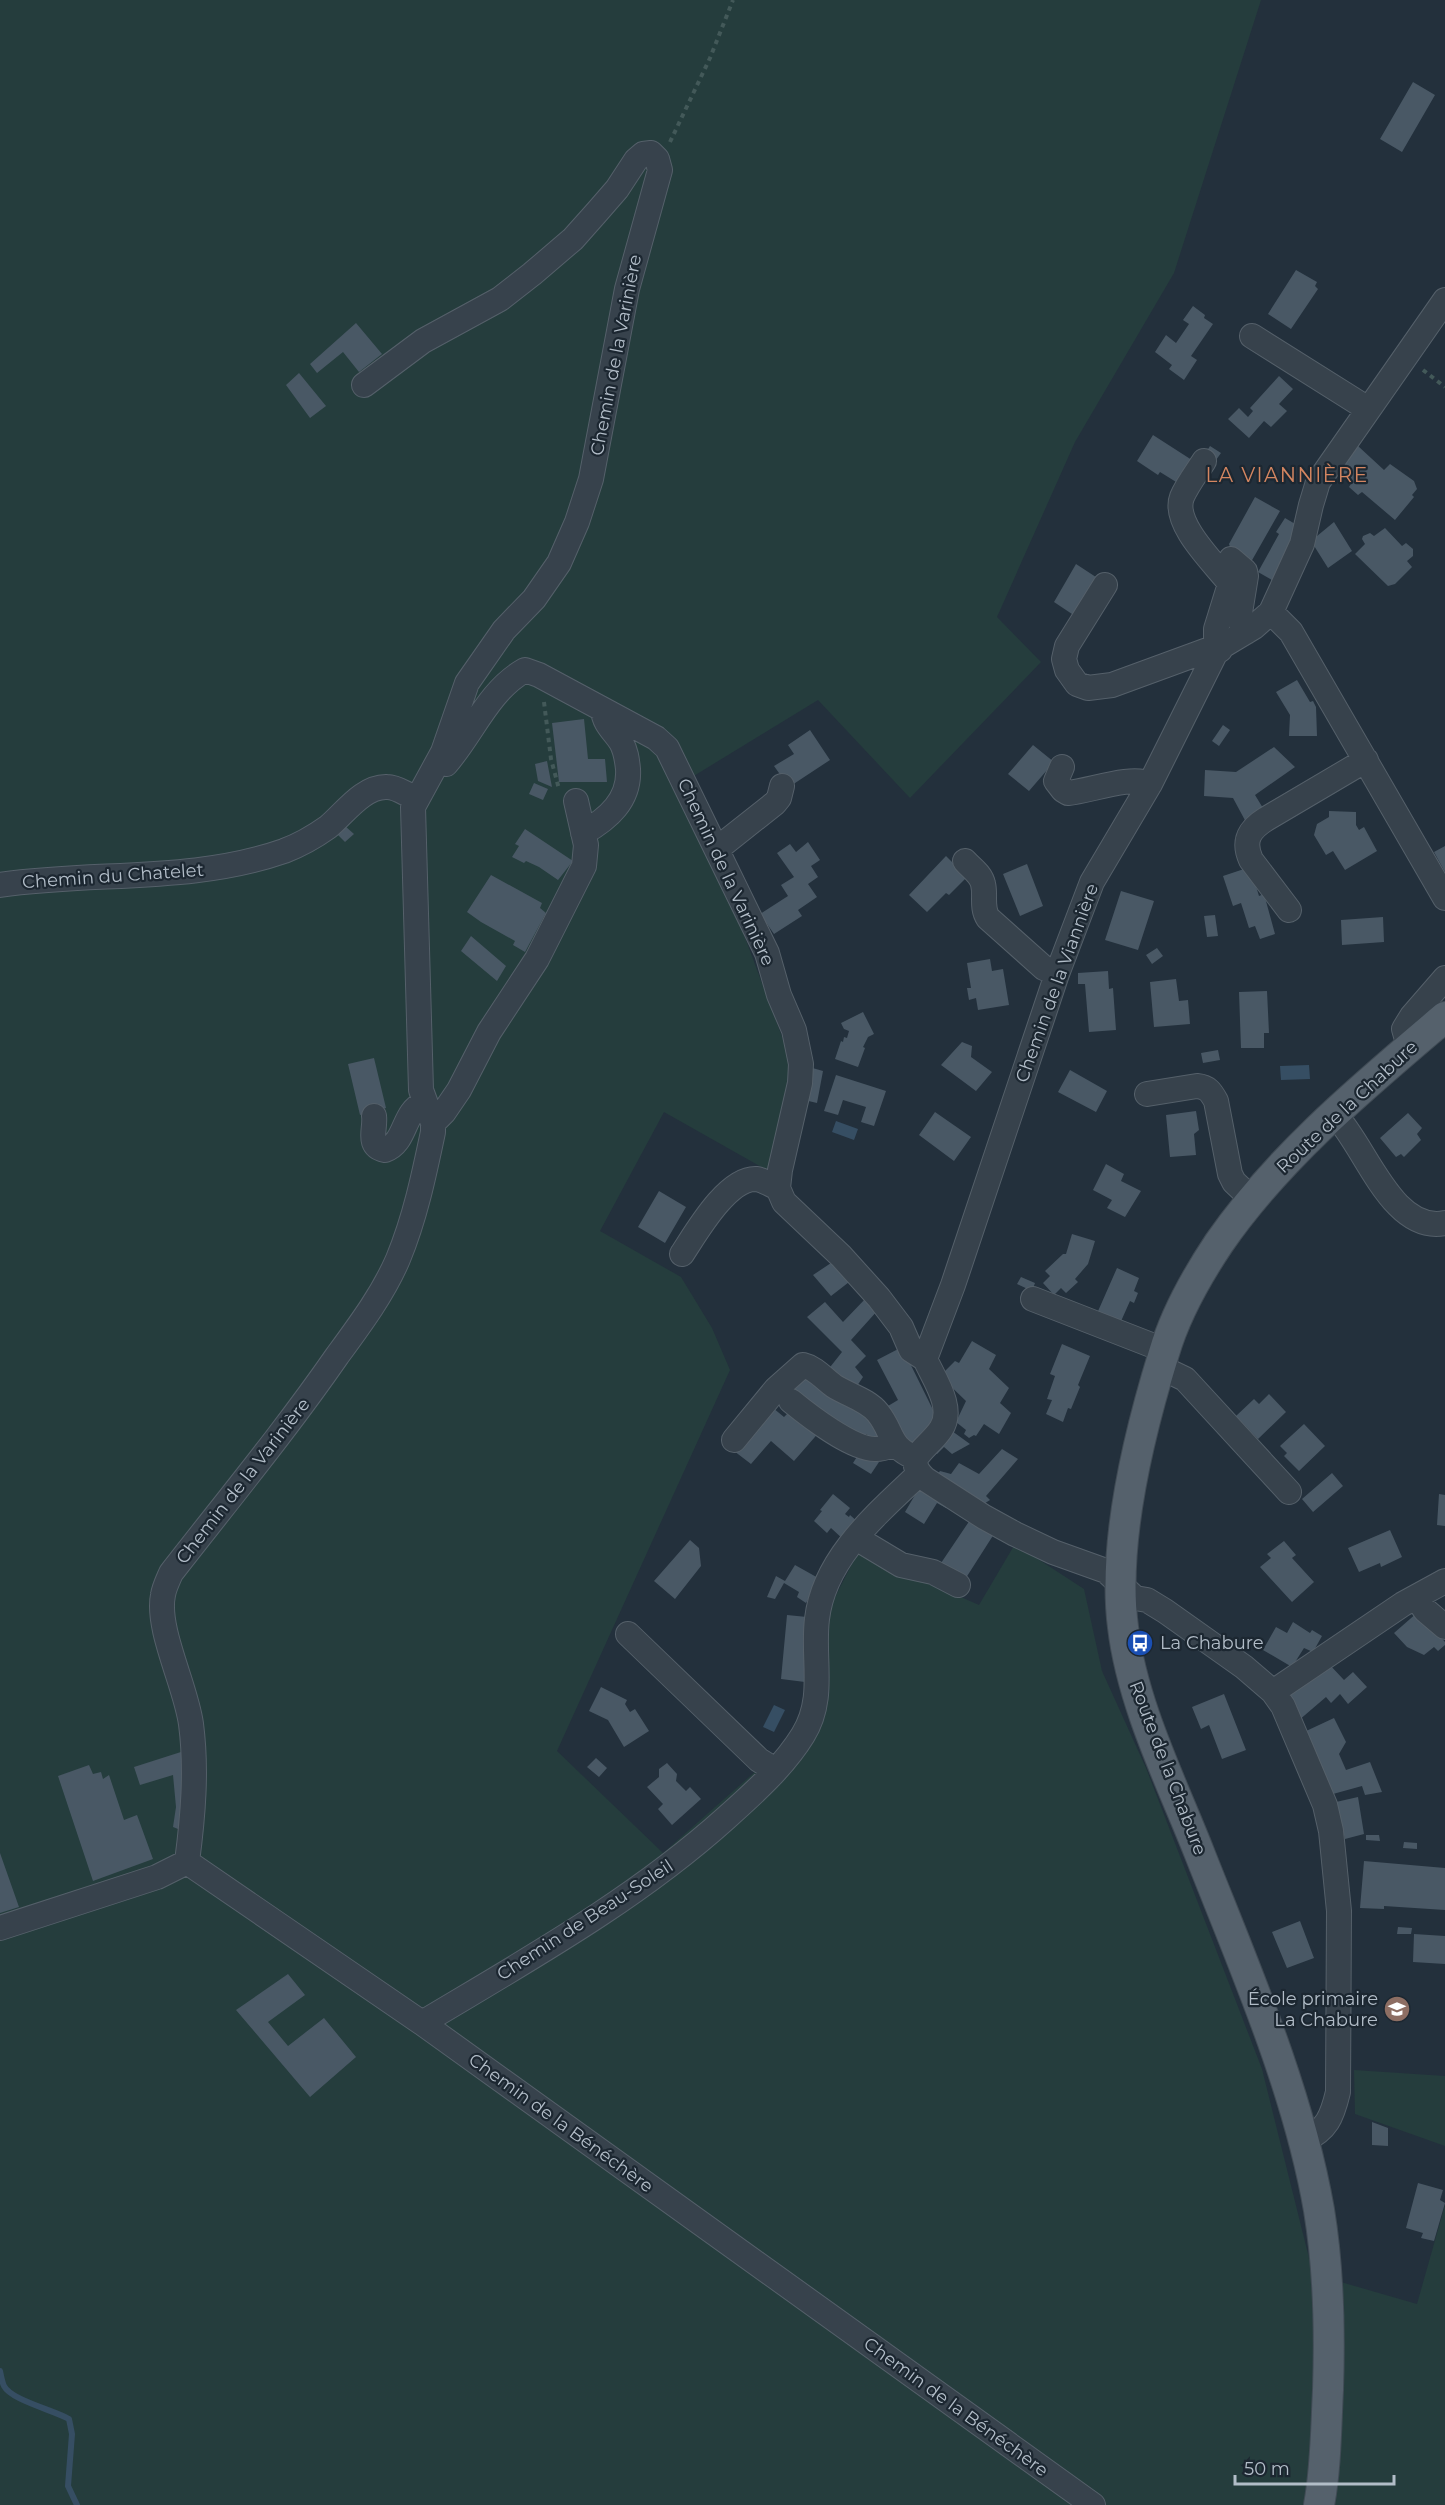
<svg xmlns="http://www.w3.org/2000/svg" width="1445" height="2505" viewBox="0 0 1445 2505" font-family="Montserrat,sans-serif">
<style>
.green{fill:#253d3d}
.water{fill:#364e63}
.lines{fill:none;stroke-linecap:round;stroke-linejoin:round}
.stream{stroke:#364e63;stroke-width:6}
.building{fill:#495865}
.minor-casing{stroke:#55606a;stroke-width:26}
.major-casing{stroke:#404b55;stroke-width:32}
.path{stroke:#435959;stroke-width:4;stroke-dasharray:4.5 4.5;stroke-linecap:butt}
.minor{stroke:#37424c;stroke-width:24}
.major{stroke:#55616c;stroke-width:30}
.labels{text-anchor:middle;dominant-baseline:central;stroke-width:4.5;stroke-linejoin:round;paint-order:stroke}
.street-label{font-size:18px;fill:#b2bdc8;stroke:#1c2731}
.poi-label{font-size:18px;fill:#b2bdc8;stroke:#1c2731;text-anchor:start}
.neighbourhood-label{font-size:20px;letter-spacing:1.5px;fill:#d48661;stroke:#1c2731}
</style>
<rect width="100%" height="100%" fill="#23303c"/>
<path class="green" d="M 0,0 L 1261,0 L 1174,273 L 1075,442 L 997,617 L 1041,662 L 910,798 L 818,700 L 679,785 L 721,873 L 794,1069 L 772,1173 L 664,1112 L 600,1231 L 681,1277 L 712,1328 L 730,1370 L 557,1751 L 663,1853 L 783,1747 L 809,1694 L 828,1611 L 858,1552 L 979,1605 L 1015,1544 L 1084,1589 L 1102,1671 L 1146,1768 L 1262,2069 L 1313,2274 L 1417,2304 L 1445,2205 L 1445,2505 L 0,2505 Z
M 1354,2070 L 1445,2076 L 1445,2146 L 1355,2114 Z"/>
<path class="water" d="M 1309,1065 L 1310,1079 L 1281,1080 L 1280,1066 Z
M 836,1121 L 858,1129 L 854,1140 L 832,1132 Z
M 774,1705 L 785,1710 L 774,1732 L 763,1727 Z"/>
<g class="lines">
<path class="stream" d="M 0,2371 C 1,2376 2,2382 4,2386 C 11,2400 53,2410 69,2419 L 72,2434 L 68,2486 L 77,2505"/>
</g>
<path class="building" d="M 1413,82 L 1435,95 L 1402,152 L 1380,139 Z
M 1296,270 L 1317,282 L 1315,286 L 1318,289 L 1291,329 L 1268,314 Z
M 1193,306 L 1205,315 L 1204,318 L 1213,324 L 1191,356 L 1197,360 L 1184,380 L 1169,369 L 1172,365 L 1155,352 L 1166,335 L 1176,343 L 1189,324 L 1183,320 Z
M 356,323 L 382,354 L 359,372 L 343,352 L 317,373 L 310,364 Z
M 299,373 L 326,406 L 310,418 L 286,385 Z
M 1279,376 L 1293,389 L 1279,404 L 1287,411 L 1271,427 L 1264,421 L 1249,438 L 1228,419 L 1239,408 L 1248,417 L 1253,411 L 1250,408 Z
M 1153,435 L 1195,462 L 1181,485 L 1160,472 L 1158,475 L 1137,461 Z
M 1210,446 L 1221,453 L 1216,460 L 1205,454 Z
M 1358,446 L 1384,470 L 1390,464 L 1414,481 L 1417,489 L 1412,495 L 1414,497 L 1395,520 L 1362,492 L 1358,495 L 1349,487 L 1352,482 L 1338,469 Z
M 1255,497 L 1280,511 L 1251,562 L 1231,550 L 1229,544 Z
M 1285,518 L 1302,528 L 1277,583 L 1258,572 L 1279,534 L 1276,532 Z
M 1334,522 L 1352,551 L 1328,568 L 1311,541 Z
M 1385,528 L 1402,546 L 1406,543 L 1413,549 L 1413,556 L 1407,561 L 1412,567 L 1395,584 L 1388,586 L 1355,554 L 1365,544 L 1362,539 L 1363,536 L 1370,533 L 1374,536 Z
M 1076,564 L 1102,581 L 1078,618 L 1054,602 Z
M 1297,680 L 1310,702 L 1313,701 L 1316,707 L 1317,736 L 1289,736 L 1290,715 L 1276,692 Z
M 584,719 L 588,759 L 605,759 L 607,782 L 559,782 L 552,723 Z
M 1223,725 L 1230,730 L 1219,746 L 1212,741 Z
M 810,730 L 830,760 L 789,787 L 774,766 L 794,754 L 788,745 Z
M 1033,745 L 1054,762 L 1029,791 L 1008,774 Z
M 1274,747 L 1295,767 L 1255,795 L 1266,813 L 1247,824 L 1233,798 L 1204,796 L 1205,770 L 1236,772 Z
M 547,761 L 552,787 L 538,781 L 535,764 Z
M 534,783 L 548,789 L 543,800 L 529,794 Z
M 1329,811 L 1356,812 L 1356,825 L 1359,830 L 1364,827 L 1377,851 L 1345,870 L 1333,851 L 1326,855 L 1314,835 L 1317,824 L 1329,817 Z
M 345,826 L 354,834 L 345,842 L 337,834 Z
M 525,829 L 573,861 L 558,880 L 539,867 L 526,861 L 524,863 L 512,857 L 519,846 L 515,844 Z
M 808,842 L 820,860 L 811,866 L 818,877 L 808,884 L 817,897 L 798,910 L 802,916 L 774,934 L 760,914 L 788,896 L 781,885 L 794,877 L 777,853 L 790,844 L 796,852 Z
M 1445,846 L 1445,872 L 1434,852 Z
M 946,856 L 967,877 L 949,895 L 946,893 L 927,912 L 909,895 Z
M 1027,864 L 1043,906 L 1020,916 L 1003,874 Z
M 1250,867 L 1259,896 L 1264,894 L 1275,934 L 1260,939 L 1255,926 L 1249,928 L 1241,903 L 1233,906 L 1223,876 Z
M 491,875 L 542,903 L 540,908 L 546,913 L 525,952 L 513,945 L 515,941 L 481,922 L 467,912 Z
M 1121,891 L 1154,901 L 1138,950 L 1105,940 Z
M 1215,915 L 1218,936 L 1207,937 L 1204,916 Z
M 1383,917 L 1384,942 L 1342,945 L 1341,920 Z
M 471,936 L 506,966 L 497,981 L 461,951 Z
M 1157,948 L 1163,956 L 1152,964 L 1146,955 Z
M 990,959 L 992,971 L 1003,969 L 1009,1005 L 978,1010 L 976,998 L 969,1000 L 967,988 L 971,988 L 967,963 Z
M 1108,971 L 1109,989 L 1113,988 L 1116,1030 L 1089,1032 L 1085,984 L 1078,984 L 1078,973 Z
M 1176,979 L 1179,1001 L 1188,1000 L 1190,1024 L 1154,1027 L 1150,982 Z
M 1267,991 L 1269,1033 L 1264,1033 L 1264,1048 L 1241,1048 L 1239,992 Z
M 863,1012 L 874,1034 L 868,1037 L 863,1047 L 865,1048 L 858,1067 L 835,1059 L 841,1041 L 843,1042 L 844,1037 L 847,1038 L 849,1031 L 844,1029 L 841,1023 Z
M 962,1042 L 972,1046 L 971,1057 L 992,1072 L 976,1091 L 941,1065 Z
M 1218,1050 L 1220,1060 L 1203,1063 L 1201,1053 Z
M 374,1058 L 386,1108 L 360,1115 L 348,1064 Z
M 809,1067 L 823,1071 L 817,1103 L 800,1099 Z
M 1070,1070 L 1107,1091 L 1096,1112 L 1058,1092 Z
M 836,1075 L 886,1091 L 874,1126 L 861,1122 L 866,1107 L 843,1100 L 838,1115 L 824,1111 Z
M 1196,1111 L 1199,1130 L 1194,1134 L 1196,1155 L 1170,1157 L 1166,1115 Z
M 935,1112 L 971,1137 L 954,1161 L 919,1135 Z
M 1408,1113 L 1422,1128 L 1417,1134 L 1421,1140 L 1404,1157 L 1401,1154 L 1396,1157 L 1380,1138 Z
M 1106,1164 L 1124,1174 L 1121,1181 L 1141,1191 L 1125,1217 L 1107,1208 L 1112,1200 L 1093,1190 Z
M 659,1191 L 686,1207 L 665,1243 L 638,1227 Z
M 1072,1234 L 1095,1241 L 1088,1264 L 1075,1279 L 1078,1282 L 1066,1293 L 1061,1288 L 1054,1295 L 1043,1283 L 1050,1276 L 1045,1271 L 1063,1254 L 1066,1254 Z
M 837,1259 L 853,1279 L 831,1296 L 813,1275 Z
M 1117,1268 L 1139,1278 L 1134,1291 L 1138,1293 L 1134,1303 L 1130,1301 L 1118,1328 L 1095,1318 Z
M 1021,1277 L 1035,1283 L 1032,1291 L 1017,1284 Z
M 867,1297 L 878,1310 L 851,1340 L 866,1356 L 855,1367 L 863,1377 L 855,1389 L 827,1371 L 842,1352 L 807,1317 L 825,1302 L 843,1322 Z
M 972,1341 L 996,1355 L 989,1369 L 1009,1388 L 1000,1403 L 1011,1413 L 999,1434 L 984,1424 L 976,1436 L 974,1435 L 969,1438 L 964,1434 L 966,1430 L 956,1422 L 966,1401 L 940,1376 L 955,1361 L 959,1363 Z
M 1062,1344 L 1090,1356 L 1078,1385 L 1080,1387 L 1071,1409 L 1068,1408 L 1063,1422 L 1046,1414 L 1052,1400 L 1047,1399 L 1055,1376 L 1050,1374 Z
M 902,1347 L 937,1418 L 921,1439 L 907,1447 L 883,1409 L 898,1400 L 877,1360 Z
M 806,1373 L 879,1425 L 878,1442 L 866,1434 L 861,1440 L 791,1391 Z
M 1269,1394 L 1286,1412 L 1258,1439 L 1236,1416 L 1254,1399 L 1259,1404 Z
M 773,1408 L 784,1417 L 790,1411 L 821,1430 L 794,1461 L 771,1441 L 751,1464 L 734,1451 Z
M 1304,1424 L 1325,1446 L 1299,1471 L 1284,1456 L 1287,1453 L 1280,1446 Z
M 952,1431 L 970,1444 L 952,1454 L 944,1447 L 937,1454 L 933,1451 Z
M 1002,1449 L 1018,1459 L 986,1496 L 990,1500 L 979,1507 L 936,1476 L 940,1471 L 951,1474 L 959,1463 L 979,1474 Z
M 860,1452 L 879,1462 L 871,1474 L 853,1463 Z
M 1332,1473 L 1343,1486 L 1313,1512 L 1302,1499 Z
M 922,1483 L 950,1501 L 946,1508 L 937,1503 L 924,1524 L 905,1512 Z
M 833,1494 L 850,1508 L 845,1514 L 849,1517 L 850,1515 L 859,1523 L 844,1540 L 831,1528 L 827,1533 L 814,1521 L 822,1511 L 820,1510 Z
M 1439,1494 L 1445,1495 L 1445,1526 L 1437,1525 Z
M 970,1520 L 994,1534 L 964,1581 L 939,1566 Z
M 1390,1530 L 1402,1557 L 1381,1567 L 1380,1563 L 1359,1572 L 1348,1548 Z
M 690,1540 L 699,1548 L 701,1566 L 675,1599 L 654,1581 Z
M 1284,1541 L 1296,1555 L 1292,1558 L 1314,1582 L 1292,1602 L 1260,1567 L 1271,1558 L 1267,1554 Z
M 795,1565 L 820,1579 L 806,1603 L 797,1597 L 799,1592 L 784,1583 L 775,1599 L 767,1597 L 776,1576 L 785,1581 Z
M 1418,1612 L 1445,1642 L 1445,1645 L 1438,1651 L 1434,1647 L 1424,1655 L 1407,1647 L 1394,1633 Z
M 787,1615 L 807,1617 L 805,1682 L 781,1679 Z
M 1293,1622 L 1310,1633 L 1312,1630 L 1322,1636 L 1313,1652 L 1304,1648 L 1292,1667 L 1263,1650 L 1276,1627 L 1287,1633 Z
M 1328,1663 L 1344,1680 L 1353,1672 L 1367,1687 L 1348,1704 L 1340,1694 L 1331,1703 L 1326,1697 L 1298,1721 L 1289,1694 Z
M 601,1687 L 627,1700 L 625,1704 L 630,1712 L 635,1709 L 649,1731 L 624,1747 L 608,1720 L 589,1711 Z
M 1224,1694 L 1246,1750 L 1222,1759 L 1209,1725 L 1201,1729 L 1192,1707 Z
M 1334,1718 L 1346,1742 L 1339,1754 L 1346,1770 L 1370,1762 L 1382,1792 L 1365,1795 L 1362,1786 L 1333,1794 L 1304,1732 Z
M 184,1751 L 183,1831 L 173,1827 L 176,1807 L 173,1775 L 140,1785 L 134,1767 Z
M 596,1758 L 607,1768 L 599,1777 L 587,1767 Z
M 667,1763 L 677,1774 L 676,1781 L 686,1791 L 690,1787 L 701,1799 L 672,1825 L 658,1809 L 663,1804 L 647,1787 L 659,1777 L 659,1769 Z
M 89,1765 L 93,1774 L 101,1772 L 103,1779 L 109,1775 L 124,1820 L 137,1815 L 153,1859 L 93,1881 L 58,1776 Z
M 1358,1797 L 1364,1834 L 1345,1839 L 1336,1802 Z
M 1366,1835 L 1379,1835 L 1380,1841 L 1366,1840 Z
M 1404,1842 L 1417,1843 L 1417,1849 L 1403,1848 Z
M 0,1853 L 19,1907 L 0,1913 Z
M 1364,1861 L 1445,1868 L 1445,1910 L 1384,1906 L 1384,1909 L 1360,1908 Z
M 1300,1921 L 1314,1958 L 1287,1968 L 1272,1932 Z
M 1398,1927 L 1412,1928 L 1411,1934 L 1397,1934 Z
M 1414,1934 L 1445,1936 L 1445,1964 L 1413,1962 Z
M 288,1974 L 305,1995 L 268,2022 L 288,2046 L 324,2018 L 356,2057 L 310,2097 L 236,2010 Z
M 1372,2122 L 1388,2128 L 1388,2146 L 1372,2145 Z
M 1418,2183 L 1443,2190 L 1440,2200 L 1445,2203 L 1434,2241 L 1421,2238 L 1423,2233 L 1406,2228 Z"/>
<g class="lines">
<defs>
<path id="minor" d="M 1252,336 L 1368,409
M 1204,461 C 1197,472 1187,485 1182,497 C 1172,523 1213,562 1228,581 L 1229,587 L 1216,629 L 1216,648
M 1231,559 L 1245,571 L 1246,576 L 1239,619 L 1246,632
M 1105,585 L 1067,646 L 1064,659 L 1067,670 L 1077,684 L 1088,688 L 1112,685 L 1213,648 L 1220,650
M 1271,612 L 1291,632 L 1445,898
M 446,764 C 473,733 488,691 525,670 L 539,675 L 656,738 L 667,748 L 767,953 L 779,995 L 794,1030 L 801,1064 L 800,1083 L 780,1170 L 778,1188 L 784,1202 L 841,1256 L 879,1298 L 901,1327 L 911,1350 L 925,1359
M 1062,767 L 1056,781 L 1063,790 L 1068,793 C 1090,791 1131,775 1150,784
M 583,833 C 608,819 630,800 628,769 C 627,759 626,751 621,742 C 614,731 604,724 603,710
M 717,849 L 775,803 L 779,798 L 782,786
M 965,861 C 971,868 981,874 983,884 C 986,895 981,907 988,918 L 1044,968 L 1057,974
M 0,885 C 95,871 192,883 284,851 C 300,845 314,837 328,827 C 344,814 363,786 387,787 C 398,787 406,795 416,798
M 1289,910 L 1251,860 C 1242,840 1250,829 1266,819 L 1366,760
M 1413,1044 L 1406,1036 L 1404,1029 L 1412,1016 L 1445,978
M 1147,1094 L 1197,1086 C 1208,1087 1211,1092 1216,1101 L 1230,1174 L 1234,1182 L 1252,1199
M 1335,1115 C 1365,1145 1392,1234 1445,1223
M 374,1116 C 376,1129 366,1146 385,1150 C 407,1142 402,1112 424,1103
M 433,1123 L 444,1112 L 459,1090 L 489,1032 L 537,959 L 584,866 L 586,845 L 576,801
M 682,1254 C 696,1233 727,1178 756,1179 C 764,1180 771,1185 778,1188
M 1033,1299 L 1164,1350
M 1160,1367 L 1185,1379 L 1289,1492
M 791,1401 C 808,1415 853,1450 876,1449 C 882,1449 888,1447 894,1445
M 734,1440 L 776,1389 L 803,1365 C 816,1368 824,1379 834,1386 C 848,1395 868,1400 878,1413 C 894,1433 888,1447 916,1458
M 856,1538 L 901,1565 L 933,1572 L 958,1585
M 1416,1597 L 1425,1610 L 1445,1627
M 628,1634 L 759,1760 L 775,1770
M 1273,1692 L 1403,1604 L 1445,1581
M 187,1862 C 193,1816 197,1770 191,1724 C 186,1686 156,1629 163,1595 C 164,1588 168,1580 171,1573 C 227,1501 285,1431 337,1356 C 359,1326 383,1294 398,1259 C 415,1218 424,1175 433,1132 L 433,1123 L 421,1090 L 413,807 L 443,752 L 467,683 L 504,630 L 534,599 L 559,563 L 577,522 L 591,479 L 627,289 L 660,170 L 657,159 L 651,153 L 643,154 L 636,160 L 617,189 L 597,212 L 573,239 L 532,274 L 500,299 L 423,341 L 364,385
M 187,1862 L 422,2023 L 1093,2505
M 0,1928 L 157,1877 L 187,1862
M 422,2023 C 527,1960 635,1900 726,1818 C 754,1793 784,1766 803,1735 C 826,1698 812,1659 817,1619 C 824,1558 877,1514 919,1474
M 1303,2141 C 1327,2130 1332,2117 1338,2092 L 1339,1911 L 1331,1831 L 1325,1805 L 1283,1706 L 1273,1692 L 1244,1667 L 1165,1611 L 1147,1600 L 1135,1598 L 1106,1571 L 1053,1552 L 1015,1534 L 984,1517 L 925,1479 C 918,1472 914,1467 916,1458 C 923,1447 934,1440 941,1429 C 955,1408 934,1379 925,1359 L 953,1285 L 1057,974 L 1092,882 L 1150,784 L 1215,654 L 1224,645 L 1254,627 L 1271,612 L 1302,544 L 1311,505 L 1318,482 L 1445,300"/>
<path id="major" d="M 1319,2505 C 1326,2468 1326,2428 1328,2390 C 1330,2330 1329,2270 1319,2210 C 1298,2089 1244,1966 1199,1852 C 1171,1781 1132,1704 1123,1627 C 1112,1542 1139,1434 1164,1353 C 1175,1315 1197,1276 1219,1243 C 1279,1156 1365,1085 1445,1017"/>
</defs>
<use href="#minor" class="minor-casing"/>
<use href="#major" class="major-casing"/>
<path class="path" d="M 670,142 L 710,58 L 733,0
M 1423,370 L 1445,387
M 544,702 L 551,759 L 559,789"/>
<use href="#minor" class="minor"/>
<use href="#major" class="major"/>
</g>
<defs>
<symbol id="bus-disc" viewBox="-11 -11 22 22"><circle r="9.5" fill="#1a4fb4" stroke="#1c2731"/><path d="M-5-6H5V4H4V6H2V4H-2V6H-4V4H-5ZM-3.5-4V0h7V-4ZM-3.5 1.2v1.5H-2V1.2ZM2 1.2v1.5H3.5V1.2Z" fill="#fff"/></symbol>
<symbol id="school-disc" viewBox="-11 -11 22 22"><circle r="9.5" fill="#8d6e63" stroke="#1c2731"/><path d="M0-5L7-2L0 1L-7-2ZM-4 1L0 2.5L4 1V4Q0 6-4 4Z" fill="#fff"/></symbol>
</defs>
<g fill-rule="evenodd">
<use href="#bus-disc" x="1125" y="1628" width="30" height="30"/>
<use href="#school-disc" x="1382" y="1994" width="30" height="30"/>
</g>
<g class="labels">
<g class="street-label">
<text transform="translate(616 355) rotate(-79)">Chemin de la Varinière</text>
<text transform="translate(726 872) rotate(65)">Chemin de la Varinière</text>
<text transform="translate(113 876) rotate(-4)">Chemin du Chatelet</text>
<text transform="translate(1057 983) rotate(-70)">Chemin de la Viannière</text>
<text transform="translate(1347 1107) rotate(-43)">Route de la Chabure</text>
<text transform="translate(243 1481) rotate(-52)">Chemin de la Varinière</text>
<text transform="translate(1168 1768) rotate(69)">Route de la Chabure</text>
<text transform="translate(585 1920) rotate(-33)">Chemin de Beau-Soleil</text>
<text transform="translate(561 2123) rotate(36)">Chemin de la Bénéchère</text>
<text transform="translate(956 2407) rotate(36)">Chemin de la Bénéchère</text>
</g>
<g class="poi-label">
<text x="1160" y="1643">La Chabure</text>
<text x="1378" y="1999" text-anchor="end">École primaire<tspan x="1378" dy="21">La Chabure</tspan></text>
</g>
<g class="neighbourhood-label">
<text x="1287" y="475">LA VIANNIÈRE</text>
</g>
</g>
<path d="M1235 2475v9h159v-9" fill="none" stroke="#b2bdc8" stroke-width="3"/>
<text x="1244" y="2475" font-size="18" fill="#b2bdc8" stroke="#1c2731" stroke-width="4.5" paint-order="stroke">50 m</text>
</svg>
